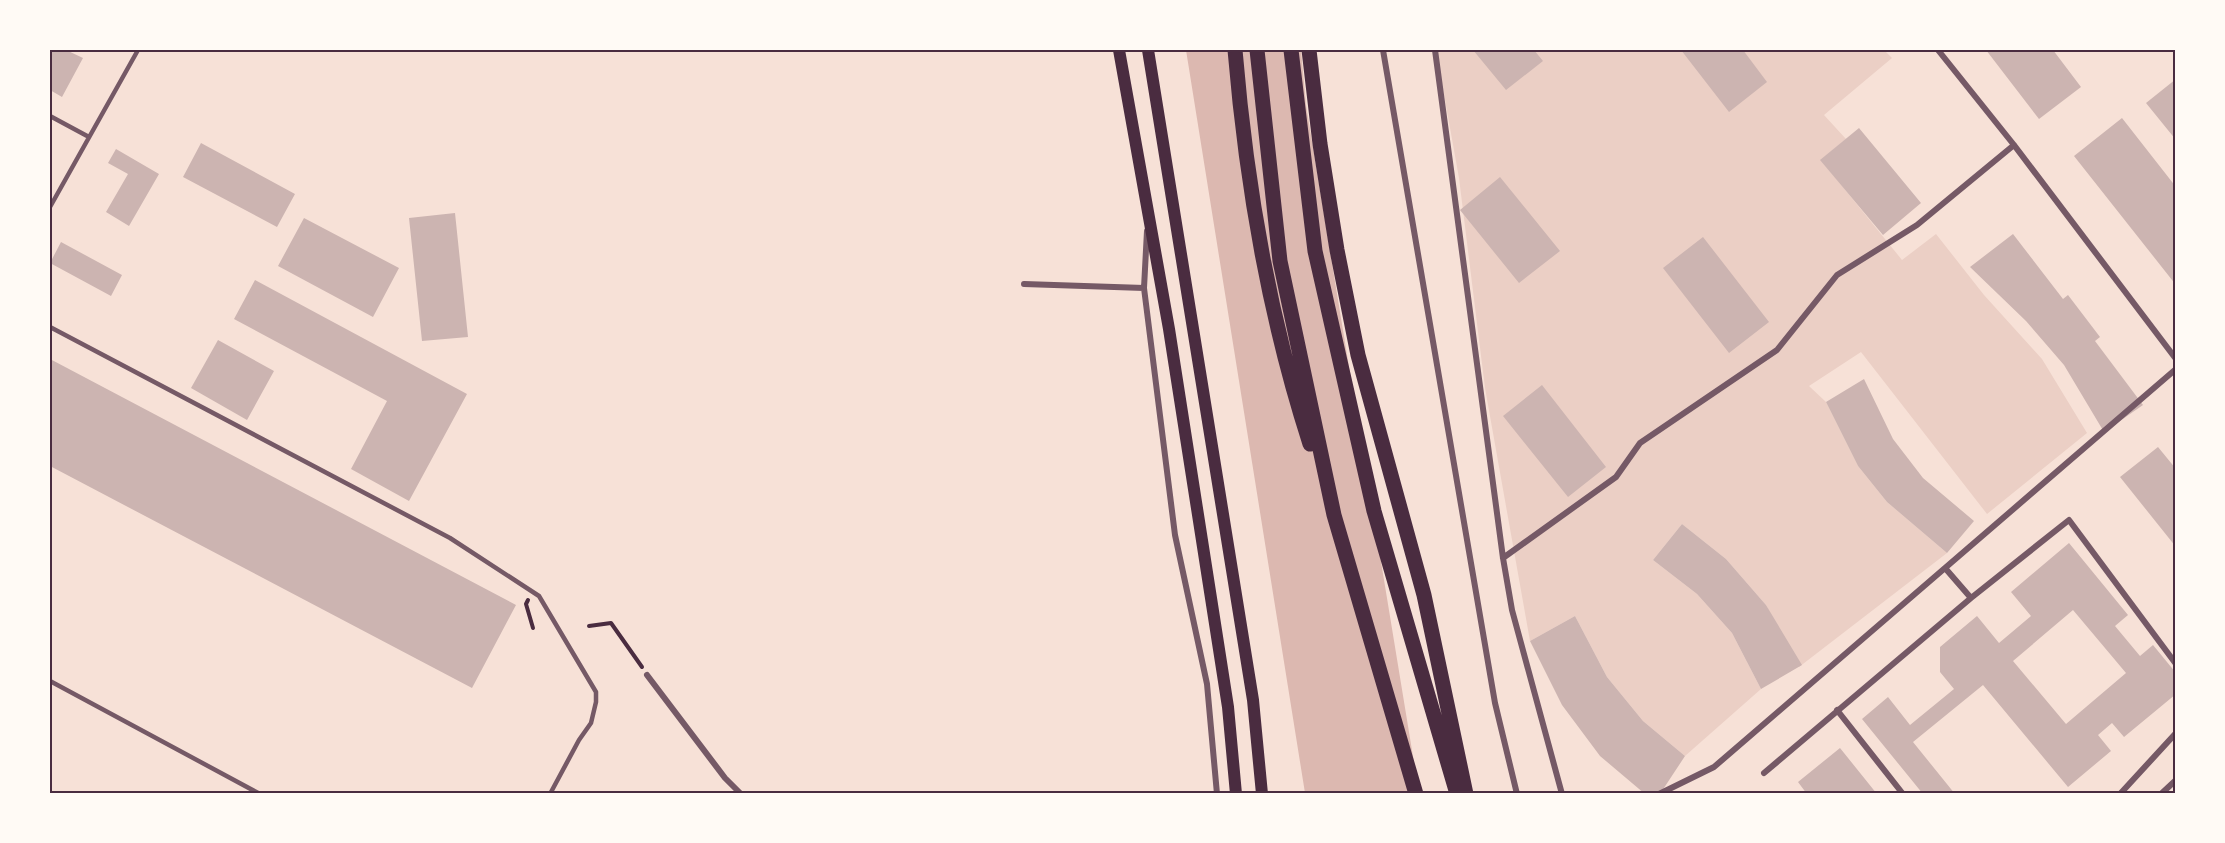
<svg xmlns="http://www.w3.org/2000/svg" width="2225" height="843" viewBox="0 0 2225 843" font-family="Mulish,sans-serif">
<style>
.green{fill:#ebcfc5}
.water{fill:#dcb8b0}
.building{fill:#ccb4b1;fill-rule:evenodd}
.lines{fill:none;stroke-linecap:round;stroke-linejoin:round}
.path{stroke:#4a2c40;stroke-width:4}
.service{stroke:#755966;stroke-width:4.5}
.minor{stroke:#755966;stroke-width:6}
.secondary{stroke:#4a2c40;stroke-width:12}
.trunk{stroke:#4a2c40;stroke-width:15}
.neatline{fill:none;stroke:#4a2c40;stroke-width:2}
</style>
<rect width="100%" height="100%" fill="#f7e1d7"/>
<path class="green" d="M 1436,50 L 1884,50 L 1892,58 L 1824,115 L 1846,139 L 1821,160 L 1902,260 L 1936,234 L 1984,295 L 2042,359 L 2087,433 L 1987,514 L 1861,352 L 1809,386 L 1826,402 L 1858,466 L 1887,502 L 1947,553 L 1799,667 L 1766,605 L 1726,559 L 1682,524 L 1653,560 L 1697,594 L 1732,633 L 1761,689 L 1685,756 L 1643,721 L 1607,677 L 1575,616 L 1530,641 L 1485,388 L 1459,178 Z"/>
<path class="water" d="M 1186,50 L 1301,50 L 1306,105 L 1419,793 L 1305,793 Z"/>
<path class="building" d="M 50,50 L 66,50 L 83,58 L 62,97 L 50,90 Z
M 1473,50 L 1534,50 L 1543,61 L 1506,90 Z
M 1681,50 L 1743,50 L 1767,82 L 1729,112 Z
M 1986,50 L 2053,50 L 2081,87 L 2039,119 Z
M 2176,79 L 2176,140 L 2146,103 Z
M 2122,118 L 2176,187 L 2176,285 L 2074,156 Z
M 1859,128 L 1921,203 L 1883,235 L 1820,160 Z
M 201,143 L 295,194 L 277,227 L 183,177 Z
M 116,149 L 159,174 L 129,226 L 106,212 L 128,174 L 108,163 Z
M 1500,177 L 1560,251 L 1519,283 L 1460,210 Z
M 455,213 L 468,337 L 422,341 L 409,218 Z
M 304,218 L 399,268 L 373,317 L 278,266 Z
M 2013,234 L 2063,299 L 2068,295 L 2100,337 L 2095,341 L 2143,405 L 2104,432 L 2064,365 L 2026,321 L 1970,267 Z
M 1703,237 L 1769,322 L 1729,353 L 1663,268 Z
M 61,242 L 122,275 L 111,296 L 50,263 Z
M 255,280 L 467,394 L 409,501 L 351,469 L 387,401 L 234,319 Z
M 218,340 L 274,371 L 247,420 L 191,388 Z
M 50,359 L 516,605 L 472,688 L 50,466 Z
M 1864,379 L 1893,439 L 1923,478 L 1974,521 L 1947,553 L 1887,502 L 1858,466 L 1826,402 Z
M 1542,385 L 1606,467 L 1568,497 L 1503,416 Z
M 2158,447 L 2176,469 L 2176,547 L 2120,477 Z
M 1682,524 L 1726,559 L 1766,605 L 1802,665 L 1761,689 L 1732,633 L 1697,594 L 1653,560 Z
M 2069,543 L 2128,615 L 2115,626 L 2140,656 L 2153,645 L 2176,673 L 2176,694 L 2124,737 L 2112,723 L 2098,735 L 2111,751 L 2068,787 L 1983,685 L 1913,742 L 1955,794 L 1923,794 L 1862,719 L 1888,697 L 1910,725 L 1954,689 L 1940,672 L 1940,647 L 1977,616 L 1999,643 L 2031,616 L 2011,592 ZM 2073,610 L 2126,673 L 2066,724 L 2013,661 Z
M 1575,616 L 1607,677 L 1643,721 L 1685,756 L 1660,794 L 1645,794 L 1600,756 L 1562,705 L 1530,641 Z
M 1840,748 L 1877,794 L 1807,794 L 1798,782 Z"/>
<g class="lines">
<path class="path" d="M 528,600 L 526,604 L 533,628
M 589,626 L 611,623 L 642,667"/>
<path class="service" d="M 50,116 L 89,137
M 50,207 L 138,50
M 50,327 L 450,538 L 539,596 L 596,692 L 596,702 L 591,723 L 579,740 L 550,794
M 50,681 L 260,794"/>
<path class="minor" d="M 1383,50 L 1495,703 L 1517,794
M 1435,50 L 1503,558 L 1512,610 L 1562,794
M 1938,50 L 2014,145 L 2176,359
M 1147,231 L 1144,288 L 1175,535 L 1207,684 L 1217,794
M 1024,284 L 1144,288
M 1503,558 L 1616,477 L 1640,443 L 1777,350 L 1837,275 L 1917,225 L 2014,145
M 1945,568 L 1971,598
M 647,675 L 725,778 L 741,794
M 1837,710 L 1903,794
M 1764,773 L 1971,598 L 2069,520 L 2176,664
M 1659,794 L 1714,767 L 2176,369
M 2120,794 L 2176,733
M 2161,794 L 2176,780"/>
<path class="secondary" d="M 1119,50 L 1169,329 L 1228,707 L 1236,794
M 1148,50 L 1253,700 L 1262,794"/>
<path class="trunk" d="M 1235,50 C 1246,182 1269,317 1310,444
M 1257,50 L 1280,261 L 1334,515 L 1416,794
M 1291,50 L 1315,251 L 1374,511 L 1457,794
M 1309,50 L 1320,144 L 1337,250 L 1358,355 L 1424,595 L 1466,794"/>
</g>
<rect width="2225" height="843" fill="none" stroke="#fffaf5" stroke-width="102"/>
<rect x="51" y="51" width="2123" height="741" class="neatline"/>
</svg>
